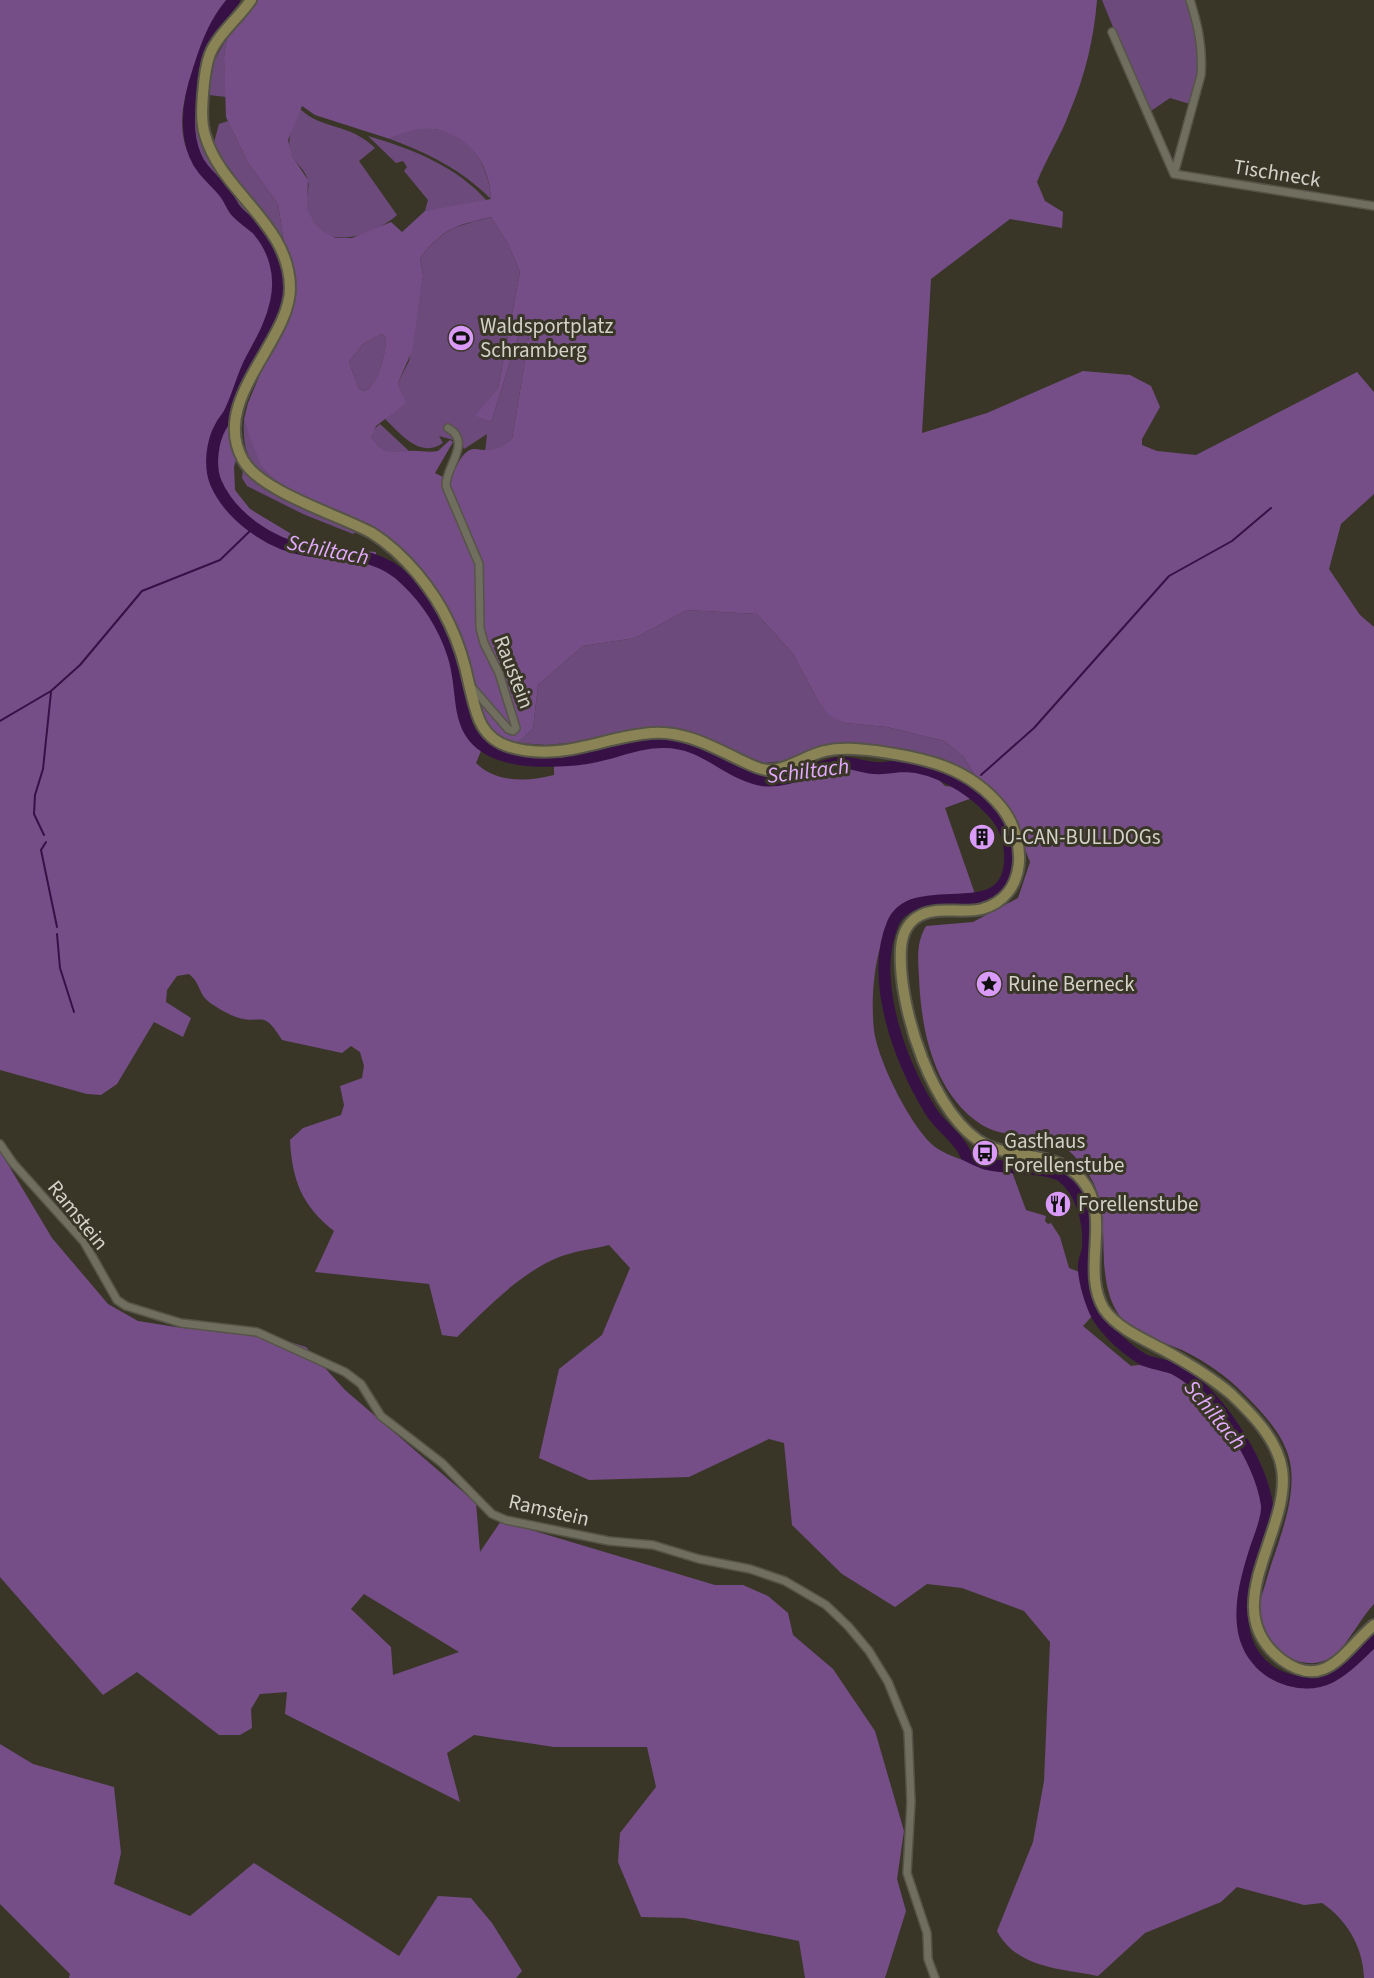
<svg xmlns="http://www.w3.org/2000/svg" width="1374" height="1978" viewBox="0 0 1374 1978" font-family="'Source Sans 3',sans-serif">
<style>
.green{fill:#6d4a7c}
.forest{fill:#754e87;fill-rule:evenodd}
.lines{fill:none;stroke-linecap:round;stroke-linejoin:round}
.stream{stroke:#371146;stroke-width:2}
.river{stroke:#371146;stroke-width:12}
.street-casing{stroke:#565448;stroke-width:10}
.secondary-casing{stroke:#565448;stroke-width:14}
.street{stroke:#706e5e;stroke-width:7}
.secondary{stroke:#8a8356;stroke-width:10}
.labels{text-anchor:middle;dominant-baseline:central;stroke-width:6;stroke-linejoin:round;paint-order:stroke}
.street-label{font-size:21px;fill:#d3d2c9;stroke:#393628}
.poi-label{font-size:21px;fill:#d3d2c9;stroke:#393628;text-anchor:start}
.water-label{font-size:22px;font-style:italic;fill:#e3aafe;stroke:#393628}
</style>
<rect width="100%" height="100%" fill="#393628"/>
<path class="green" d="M 1102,0 L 1188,0 L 1200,60 L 1190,104 L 1170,98 L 1148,113 Z
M 227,38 L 224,57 L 226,97 L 209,95 L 214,61 Z
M 197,84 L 199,85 L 198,121 L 262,227 C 248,216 238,204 227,190 C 222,184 216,179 211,173 C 190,146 192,116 197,84 Z
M 300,109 C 322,130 350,123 375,148 L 359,161 L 397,215 C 374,236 317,256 307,208 C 305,200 310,189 308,181 C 306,171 298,165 293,158 C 284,142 293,124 300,109 Z
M 228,121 L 248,163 L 278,204 L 284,243 L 213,146 L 219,124 Z
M 429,128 C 438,130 449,131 456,136 C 478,148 490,175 491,199 C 462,170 428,153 390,139 L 406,130 Z
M 368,136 C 412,149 457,166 488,202 L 425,211 L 428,200 L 404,171 L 407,167 L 403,161 L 396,163 Z
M 491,217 L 508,244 L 520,272 L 498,388 L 476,416 L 491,422 L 521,328 L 530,330 L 512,439 C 504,447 497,452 485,452 L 487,434 L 464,449 L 461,442 L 439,436 L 443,443 C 420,459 401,434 385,419 L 403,396 L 398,383 L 409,361 L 423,276 L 420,258 C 445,227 455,227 491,217 Z
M 382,334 L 386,338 C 386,354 379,383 365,391 L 359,389 L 349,362 L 363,344 Z
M 244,419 L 247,430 L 284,488 C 252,468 242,459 244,419 Z
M 380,424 L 409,451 C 394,458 379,450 371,437 L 372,431 Z
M 243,468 L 355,528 L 356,532 L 353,534 L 303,514 L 247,486 L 242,478 Z
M 687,610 L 757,614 L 793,654 L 817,699 L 845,723 L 887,727 L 944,741 L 963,756 L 974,774 L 922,754 L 859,744 L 828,745 L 790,760 L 764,763 L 691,734 L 661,728 L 640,729 L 596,740 L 547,745 L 517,743 L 533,729 L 538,685 L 583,646 L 635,638 Z"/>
<path class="forest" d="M 0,0 L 232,0 C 209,25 205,40 193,71 C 182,100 175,136 194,163 C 202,176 216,185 225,196 C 230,202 230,211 236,216 C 256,234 272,252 275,280 C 277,307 260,330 249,352 C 239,372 234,396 227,417 L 233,419 L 237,457 L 234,467 L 235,490 L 250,509 L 313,547 L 376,552 L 376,565 C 420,587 449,641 457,689 C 461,713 458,735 481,751 L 476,763 C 496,783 528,782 554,775 L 554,763 L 601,759 L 626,750 L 662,744 L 699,752 L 763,785 L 851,768 L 931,772 L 945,786 L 966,788 L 972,798 L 945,808 L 975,894 C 952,903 919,890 900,908 C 875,934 870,995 874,1030 C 877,1059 913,1133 938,1149 C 959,1162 988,1166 1012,1172 L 1026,1210 L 1046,1216 L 1045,1221 L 1048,1224 L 1051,1223 L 1060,1237 L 1069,1268 L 1082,1273 L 1093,1315 L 1083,1326 L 1131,1366 C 1187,1353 1261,1458 1263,1507 C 1263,1527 1245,1565 1240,1586 C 1232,1621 1244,1669 1280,1683 C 1325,1699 1342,1675 1374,1647 L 1374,1978 L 1364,1978 C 1363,1947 1347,1920 1322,1903 L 1304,1905 L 1237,1887 L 1221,1902 L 1145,1933 L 1098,1976 C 1062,1969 1016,1968 997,1931 L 1033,1842 L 1044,1781 L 1050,1642 L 1024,1611 L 962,1588 L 927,1584 L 895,1607 L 842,1574 L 792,1525 L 784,1443 L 769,1439 L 689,1477 L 589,1480 L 539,1458 L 559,1369 L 602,1335 L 630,1268 L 609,1245 C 593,1249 575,1251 559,1257 C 520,1273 487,1308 457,1337 L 442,1335 L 429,1284 L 315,1272 L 334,1231 C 302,1206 292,1180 290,1140 L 303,1128 L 341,1115 L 344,1105 L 340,1086 L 362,1078 L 364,1066 L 360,1052 L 351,1046 L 342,1053 L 282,1040 C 262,1007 262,1026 236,1017 C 228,1014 209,1004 204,997 C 198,988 198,981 189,974 L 177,976 L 167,990 L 166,1002 L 191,1018 L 183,1037 L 154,1022 L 117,1084 L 101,1095 L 87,1094 L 0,1070 Z
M 256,0 L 1097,0 C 1094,38 1085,76 1070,111 C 1061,136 1047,157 1037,182 L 1045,201 L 1063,212 L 1062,228 L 1010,219 L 931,279 L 922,433 L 987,413 L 1083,371 L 1130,375 L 1151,386 L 1160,407 L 1142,439 L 1142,445 L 1157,451 L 1196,455 L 1357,372 L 1374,392 L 1374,494 L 1341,524 L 1329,569 L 1360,615 L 1374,627 L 1374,1604 C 1347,1633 1338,1680 1287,1657 C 1270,1650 1258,1630 1258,1611 C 1258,1603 1263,1593 1265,1585 C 1275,1547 1295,1509 1291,1468 C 1288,1439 1264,1414 1244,1394 C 1227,1376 1206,1362 1184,1351 C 1161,1340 1132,1336 1117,1312 C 1094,1273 1112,1224 1094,1184 C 1090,1175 1082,1165 1076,1158 C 1053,1129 1007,1143 979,1123 C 933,1091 921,1029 919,977 C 918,959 916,943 926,926 L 973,922 L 1018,898 L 1030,862 L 1010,812 L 974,774 L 963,756 L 944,741 L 887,727 L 845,723 L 829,715 L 817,699 L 793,654 L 757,614 L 687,610 L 635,638 L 583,646 L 538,685 L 533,729 L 517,743 C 485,736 482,720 474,691 L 480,696 L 483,694 L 472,680 L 462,641 L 434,586 L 388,538 L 371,525 L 284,488 L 261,465 L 247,430 L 244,419 L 248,403 L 294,294 L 295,273 L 284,243 L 278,204 L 248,163 L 226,117 L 224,57 L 227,38 ZM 302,106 L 315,115 L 390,139 C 439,111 489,144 491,199 L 425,211 L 402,232 L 391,222 L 352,238 L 336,238 L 325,233 L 314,223 L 307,208 L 308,180 L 292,156 L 288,140 ZM 491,217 L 508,244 L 520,272 L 498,388 L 475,416 L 491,422 L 521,328 L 530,330 L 512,439 C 489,460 479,444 468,451 C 459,457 455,471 449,480 L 435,473 L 453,442 L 450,440 L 438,451 C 428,453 418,450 409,451 C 390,453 383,454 371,437 L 376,426 L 406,403 L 398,383 L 412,351 L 423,276 L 420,258 C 445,227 455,226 491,217 ZM 382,334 L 386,338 C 386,353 379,383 365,391 L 359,389 L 349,362 L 363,344 Z
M 0,1151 L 52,1238 L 108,1304 L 138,1321 L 182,1328 L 257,1332 L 306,1347 L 345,1390 L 476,1503 L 480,1552 L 501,1521 L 715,1585 L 743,1585 L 768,1596 L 788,1613 L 793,1635 L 833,1669 L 875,1731 L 904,1831 L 897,1879 L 906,1911 L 885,1978 L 805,1978 L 799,1941 L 684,1918 L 641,1917 L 618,1862 L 620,1833 L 656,1787 L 647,1747 L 554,1747 L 474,1735 L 447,1753 L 460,1802 L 285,1714 L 287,1692 L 260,1694 L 251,1709 L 252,1728 L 240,1735 L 219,1735 L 137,1672 L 103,1695 L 0,1577 ZM 364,1594 L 459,1652 L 393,1675 L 391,1647 L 351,1609 Z
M 0,1744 L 33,1764 L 114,1787 L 121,1853 L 114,1884 L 190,1916 L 254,1863 L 399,1956 L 438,1896 L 471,1898 L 492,1923 L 522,1971 L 516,1978 L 69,1978 L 70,1974 L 0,1904 Z"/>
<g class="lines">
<path class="stream" d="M 0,721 L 51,691 L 80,665 L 142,591 L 220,560 L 252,529
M 981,775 L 1034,728 L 1169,576 L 1232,541 L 1271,508
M 44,835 L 34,814 L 35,795 L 43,769 L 51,692
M 46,842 L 41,850 L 57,927
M 57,934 L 60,968 L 74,1012"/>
<path class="river" d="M 234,0 C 216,20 207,43 199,69 C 190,95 184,128 195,155 C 201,171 215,180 225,193 C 229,198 231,204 235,210 C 241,217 250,223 257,229 C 275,249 282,276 276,302 C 271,326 260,343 249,364 C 242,379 238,395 231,410 C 229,416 224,420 221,426 C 212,441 209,467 216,483 C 231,517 270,544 306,550 C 344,556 377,551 406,580 C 427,600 444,627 453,654 C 467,694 450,735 499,754 C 526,764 577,762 605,754 C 624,749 642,742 663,742 C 704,741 727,774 762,780 C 786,784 814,767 838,763 C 852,761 863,768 876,768 C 886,769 896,766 905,766 C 936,767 970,788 990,809 C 1002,821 1009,835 1010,852 C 1015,933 915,874 893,923 C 869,979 900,1061 930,1110 C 940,1127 959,1138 966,1155 C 973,1158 980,1162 987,1164 C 1007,1169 1048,1166 1063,1177 C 1082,1192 1090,1224 1088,1247 C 1088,1253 1084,1258 1084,1264 C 1083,1279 1091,1304 1098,1317 C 1109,1334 1127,1350 1144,1360 C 1154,1364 1165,1365 1175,1369 C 1216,1391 1260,1459 1267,1505 C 1268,1517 1261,1534 1257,1545 C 1246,1578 1231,1627 1256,1658 C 1264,1669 1276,1676 1289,1680 C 1329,1691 1347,1665 1374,1641"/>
<defs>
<path id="street" d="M 1112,32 L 1174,174
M 1174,174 L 1374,206
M 1174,174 L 1201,75 C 1203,48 1198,25 1190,0
M 448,428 C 473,442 445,467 446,486 L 479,564 L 480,628 L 484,643 L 499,673 L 516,728 L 513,731 L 508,729 L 469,684
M 0,1144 L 13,1163 L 84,1242 L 117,1300 L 126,1306 L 181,1323 L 257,1332 L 345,1372 L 361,1384 L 381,1416 L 442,1463 L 492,1514 L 506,1520 L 609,1541 L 653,1545 L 699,1559 L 750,1569 L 785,1581 L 826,1605 L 848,1626 L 869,1651 L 888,1682 L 908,1731 L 911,1802 L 907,1873 L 927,1933 L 928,1959 L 935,1978"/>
<path id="secondary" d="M 251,0 C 239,18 218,34 210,54 C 205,67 204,81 203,94 C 202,108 201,122 205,135 C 221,192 289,223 290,287 C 291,341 209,400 243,460 C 261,492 339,515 372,533 C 405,554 434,590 450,625 C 459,644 465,664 469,684 C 476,712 479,738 510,747 C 562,762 602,737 651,733 C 682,730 711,746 738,759 C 747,763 757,769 767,770 C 786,771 806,755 825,751 C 841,747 859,749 876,751 C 925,758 969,767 1002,808 C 1027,840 1028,896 982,909 C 962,914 940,906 921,915 C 908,921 902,934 901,948 C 897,1005 933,1120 988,1146 C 1020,1160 1058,1151 1082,1180 C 1113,1217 1080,1269 1104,1309 C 1117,1328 1143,1339 1162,1349 C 1186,1362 1211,1377 1231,1394 C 1252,1414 1277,1439 1282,1469 C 1292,1531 1214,1609 1282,1660 C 1326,1692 1345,1649 1374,1625"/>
</defs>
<use href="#street" class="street-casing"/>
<use href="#secondary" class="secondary-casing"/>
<use href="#street" class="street"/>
<use href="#secondary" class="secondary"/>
</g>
<defs>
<symbol id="stadium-disc" viewBox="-11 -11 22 22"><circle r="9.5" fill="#da9af7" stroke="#393628"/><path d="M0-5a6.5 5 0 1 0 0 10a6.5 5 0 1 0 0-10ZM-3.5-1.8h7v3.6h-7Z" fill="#111"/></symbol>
<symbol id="building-disc" viewBox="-11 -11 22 22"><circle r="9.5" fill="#da9af7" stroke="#393628"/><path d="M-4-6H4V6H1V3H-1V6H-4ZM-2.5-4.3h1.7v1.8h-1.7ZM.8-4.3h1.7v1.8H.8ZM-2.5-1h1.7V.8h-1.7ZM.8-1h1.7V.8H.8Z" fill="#111"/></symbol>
<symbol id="sight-disc" viewBox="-11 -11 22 22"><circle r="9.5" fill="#da9af7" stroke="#393628"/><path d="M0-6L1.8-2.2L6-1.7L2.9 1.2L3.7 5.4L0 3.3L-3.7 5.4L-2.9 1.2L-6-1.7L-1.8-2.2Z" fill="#111"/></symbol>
<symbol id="bus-disc" viewBox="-11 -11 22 22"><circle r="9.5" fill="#da9af7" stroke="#393628"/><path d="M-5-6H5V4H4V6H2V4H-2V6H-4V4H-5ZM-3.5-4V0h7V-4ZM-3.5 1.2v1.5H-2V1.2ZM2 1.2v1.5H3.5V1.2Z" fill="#111"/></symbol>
<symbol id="restaurant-disc" viewBox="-11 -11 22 22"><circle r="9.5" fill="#da9af7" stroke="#393628"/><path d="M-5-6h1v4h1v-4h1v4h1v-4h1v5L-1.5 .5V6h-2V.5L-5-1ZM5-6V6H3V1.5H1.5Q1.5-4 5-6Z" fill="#111"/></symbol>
</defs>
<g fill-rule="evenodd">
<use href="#stadium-disc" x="446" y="323" width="30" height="30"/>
<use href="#building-disc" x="967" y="822" width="30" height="30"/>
<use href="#sight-disc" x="974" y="969" width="30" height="30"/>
<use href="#bus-disc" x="970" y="1138" width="30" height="30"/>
<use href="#restaurant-disc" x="1043" y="1189" width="30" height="30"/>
</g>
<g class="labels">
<g class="street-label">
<text transform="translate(1277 173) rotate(9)">Tischneck</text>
<text transform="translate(514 672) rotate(69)">Raustein</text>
<text transform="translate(78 1215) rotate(51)">Ramstein</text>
<text transform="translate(549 1510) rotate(13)">Ramstein</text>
</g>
<g class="poi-label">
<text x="480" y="326">Waldsportplatz<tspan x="480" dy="24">Schramberg</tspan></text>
<text x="1002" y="837">U-CAN-BULLDOGs</text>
<text x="1008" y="984">Ruine Berneck</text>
<text x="1004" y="1141">Gasthaus<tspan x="1004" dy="24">Forellenstube</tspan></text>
<text x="1078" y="1204">Forellenstube</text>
</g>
<g class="water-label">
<text transform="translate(328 550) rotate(11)">Schiltach</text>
<text transform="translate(808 771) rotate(-7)">Schiltach</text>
<text transform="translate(1215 1415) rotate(50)">Schiltach</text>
</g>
</g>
</svg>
